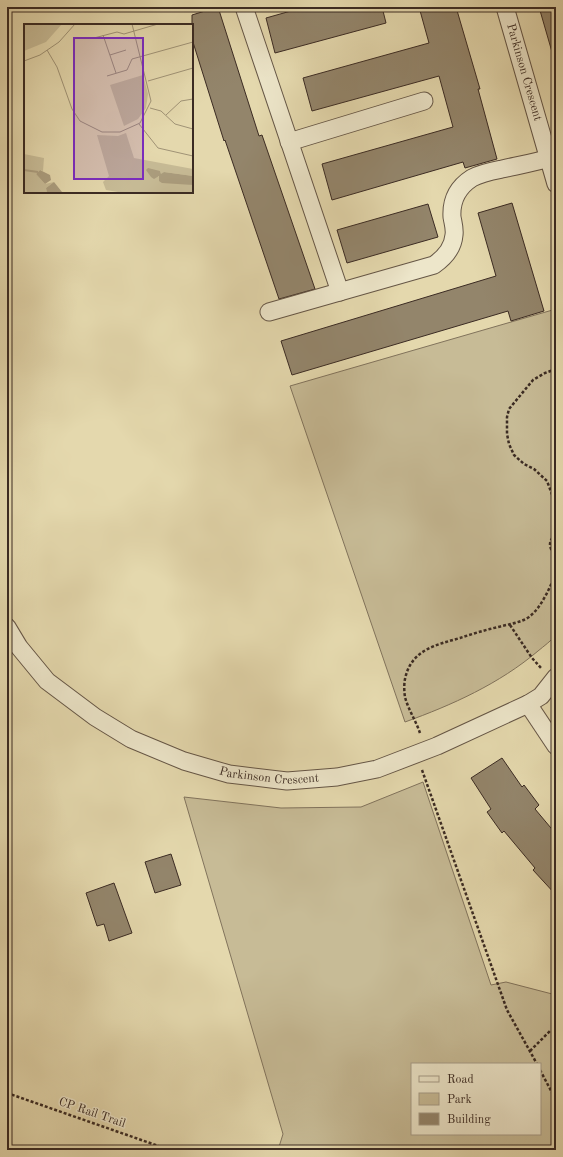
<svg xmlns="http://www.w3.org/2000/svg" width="563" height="1157" viewBox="0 0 563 1157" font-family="'Old Standard TT',serif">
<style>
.green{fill:#c7bb96;stroke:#81735c;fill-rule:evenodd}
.building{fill:#93856b;stroke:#3b2b23}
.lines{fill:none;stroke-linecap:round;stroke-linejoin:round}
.street-casing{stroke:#655646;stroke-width:19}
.path{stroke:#3b2b23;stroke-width:2.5;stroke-dasharray:3 2;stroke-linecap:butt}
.street{stroke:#ede6ca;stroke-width:17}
.labels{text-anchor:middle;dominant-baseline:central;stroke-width:3;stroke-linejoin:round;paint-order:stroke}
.street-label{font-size:12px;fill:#3b2b23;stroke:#ede6ca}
.inset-river{fill:none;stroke:#ab9d7e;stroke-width:2}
.inset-road{fill:none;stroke:#a09376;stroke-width:1}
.view{fill:#7b2cbf;fill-opacity:0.15;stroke:#7b2cbf;stroke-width:2}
.inset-edge{fill:none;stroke:#3b2b23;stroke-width:2}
</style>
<rect width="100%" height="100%" fill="#e4d8ad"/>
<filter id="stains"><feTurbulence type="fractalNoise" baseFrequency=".005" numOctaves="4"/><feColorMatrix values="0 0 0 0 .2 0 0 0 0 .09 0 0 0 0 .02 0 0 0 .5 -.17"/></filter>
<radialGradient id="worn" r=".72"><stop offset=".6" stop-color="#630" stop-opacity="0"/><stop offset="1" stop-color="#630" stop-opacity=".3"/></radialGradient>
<path class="green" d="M 556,309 L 556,635 C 551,641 544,646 538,651 C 499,684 452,705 405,722 L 290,386 Z
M 423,782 L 491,985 L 506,982 L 556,995 L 556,1150 L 278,1150 L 283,1134 L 184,797 L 281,808 L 361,807 ZM 412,1064 L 540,1064 L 540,1134 L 412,1134 Z"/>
<path class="building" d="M 218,7 L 259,136 L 262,135 L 315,289 L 279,299 L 225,140 L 224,141 L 192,39 L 192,15 Z
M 305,7 L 382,7 L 386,23 L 275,53 L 266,18 Z
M 419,7 L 456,7 L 480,89 L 478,89 L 497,159 L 465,168 L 463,162 L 332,200 L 322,164 L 453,127 L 439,76 L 312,111 L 303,78 L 429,43 Z
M 539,7 L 556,7 L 556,52 L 552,52 Z
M 512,203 L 544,311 L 511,321 L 508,311 L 292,375 L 281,341 L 496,276 L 478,213 Z
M 428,204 L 438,237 L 347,263 L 337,230 Z
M 502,758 L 522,787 L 524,785 L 539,805 L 535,809 L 556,834 L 556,895 L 533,870 L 535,868 L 504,831 L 502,833 L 487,812 L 491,809 L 471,778 Z
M 171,854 L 181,885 L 155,893 L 145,862 Z
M 114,883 L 132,933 L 109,941 L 104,924 L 97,926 L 86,893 Z"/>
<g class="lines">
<defs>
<g id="street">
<path d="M 244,7 L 340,292"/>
<path id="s1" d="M 505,7 L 556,184"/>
<path d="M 289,142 L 424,101"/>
<path d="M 269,312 L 434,265 C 444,258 453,248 454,235 C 455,229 453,223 452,217 C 451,200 458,187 472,178 C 481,173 492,171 502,169 C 520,165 538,162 556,156"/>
<path id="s2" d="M 7,627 L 19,647 L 47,681 L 95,717 L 131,739 L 184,761 L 229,774 L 287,781 L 337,777 L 377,769 L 437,746 L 528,704 L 541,696 L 556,677"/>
<path d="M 528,704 L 556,746"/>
</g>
</defs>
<use href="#street" class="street-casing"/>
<path class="path" d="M 556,369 L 545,373 L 533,380 L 509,409 L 507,417 L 507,434 L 509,444 L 514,455 L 524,464 L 534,469 L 547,481 L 556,505
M 556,534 C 548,540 548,549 556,555
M 510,625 L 532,658 L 541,668
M 420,733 C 416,721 408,709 405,697 C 404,691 404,684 405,679 C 411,650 435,645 460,638 C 472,634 485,630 498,627 C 509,624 520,623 529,617 C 542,607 550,587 556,573
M 422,770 L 507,1010 L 537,1064
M 530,1051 L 550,1031 L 556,1029
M 540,1070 L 556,1100
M 7,1093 L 170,1150"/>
<use href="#street" class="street"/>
</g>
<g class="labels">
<g class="street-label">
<text stroke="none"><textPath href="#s1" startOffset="68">Parkinson Crescent</textPath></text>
<text stroke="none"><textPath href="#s2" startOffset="314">Parkinson Crescent</textPath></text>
<text transform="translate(92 1113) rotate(19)">CP Rail Trail</text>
</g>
</g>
<g transform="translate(24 24)">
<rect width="169" height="169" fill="#e4d8ad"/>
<path d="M 0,0 L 38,0 L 22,18 L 0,27 ZM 119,51 L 124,70 L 122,84 L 114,95 L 100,102 L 86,61 ZM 102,109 L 110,134 L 169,145 L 169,152 L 140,148 L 137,151 L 136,147 L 133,152 L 169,161 L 169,169 L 100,169 L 82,166 L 79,158 L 85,152 L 73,111 L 94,112 ZM 0,130 L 20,134 L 19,147 L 16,146 L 12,150 L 21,160 L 30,158 L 22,164 L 23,169 L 0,169 Z" fill="#c7bb96"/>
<path d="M 124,144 L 136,147 L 137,150 L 140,148 L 169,152 L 169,161 L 138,159 L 135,157 L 135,152 L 130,155 L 127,153 L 122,146 ZM 16,146 L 26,151 L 27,156 L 21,160 L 12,150 ZM 30,158 L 38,168 L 42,169 L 23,169 L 22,164 Z" fill="#ab9d7e"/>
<path class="inset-river" d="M 0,146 L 14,148"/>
<path class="inset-road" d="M 79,11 L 92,49M 70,14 L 93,8 L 100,10 L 134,0M 23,26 L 33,43 L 48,85 L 56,97 L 78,108 L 96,108 L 116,99 L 127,77 L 108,0M 86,31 L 102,26M 0,37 L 16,31 L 35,18 L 51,0M 83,52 L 103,46 L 108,35 L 169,18M 124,57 L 169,44M 126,84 L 137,87 L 151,100 L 169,105M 142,91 L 157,77 L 169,75M 115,100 L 134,124 L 169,132"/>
<path class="view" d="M 50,14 L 119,14 L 119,155 L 50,155 Z"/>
<rect width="169" height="169" class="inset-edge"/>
</g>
<rect width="563" height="1157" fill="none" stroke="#e4d8ad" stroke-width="24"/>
<rect x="8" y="8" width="547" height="1141" fill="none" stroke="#3b2b23" stroke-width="2"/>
<rect x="12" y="12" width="539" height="1133" fill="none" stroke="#3b2b23"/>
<rect x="411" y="1063" width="130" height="72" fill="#ede6ca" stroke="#a69b87"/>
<rect x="419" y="1076" width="20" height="6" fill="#ede6ca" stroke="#a69b87"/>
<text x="447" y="1083" font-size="12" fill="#3b2b23">Road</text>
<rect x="419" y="1093" width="20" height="12" fill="#c7bb96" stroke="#a69b87"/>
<text x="447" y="1103" font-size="12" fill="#3b2b23">Park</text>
<rect x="419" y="1113" width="20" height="12" fill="#93856b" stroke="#a69b87"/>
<text x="447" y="1123" font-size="12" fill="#3b2b23">Building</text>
<rect width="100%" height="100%" filter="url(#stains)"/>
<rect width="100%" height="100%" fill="url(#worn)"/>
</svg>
